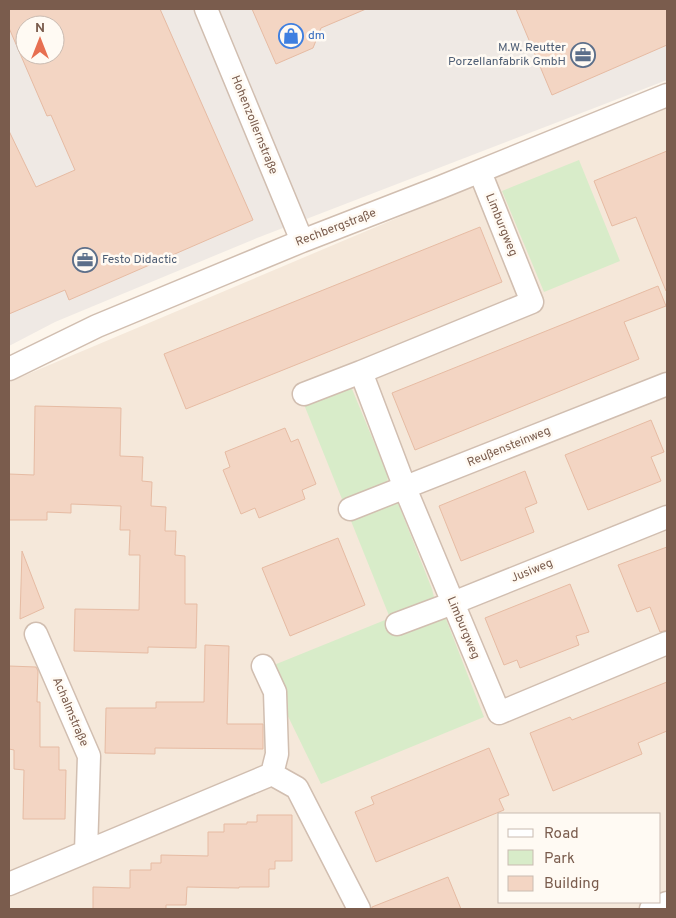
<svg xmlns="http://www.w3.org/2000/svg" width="676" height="918" viewBox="0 0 676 918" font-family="Overpass,sans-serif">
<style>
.residential{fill:#f5e8da;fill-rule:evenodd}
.industrial{fill:#efe9e4;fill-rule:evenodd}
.green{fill:#d8ecc9}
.building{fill:#f3d5c3;stroke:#e6bba3;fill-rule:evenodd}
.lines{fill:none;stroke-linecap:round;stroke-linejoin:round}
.minor-casing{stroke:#d1beb0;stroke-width:25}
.minor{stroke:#fff;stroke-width:22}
.labels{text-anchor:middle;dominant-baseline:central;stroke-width:5;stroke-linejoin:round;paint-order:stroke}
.shop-label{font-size:12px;fill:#366cbe;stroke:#fffaf3;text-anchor:start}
.service-label{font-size:12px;fill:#4e5e75;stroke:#fffaf3;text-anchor:end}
.street-label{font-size:12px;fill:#7a5c4d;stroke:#fffaf3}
</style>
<rect width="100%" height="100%" fill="#fdf6ec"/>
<path class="residential" d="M 667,104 L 667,909 L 9,909 L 9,382 ZM 500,814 L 660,814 L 660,902 L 500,902 Z"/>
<path class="industrial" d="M 9,9 L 667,9 L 667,80 L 257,238 L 55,322 L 9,346 ZM 25,25 L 55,25 L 55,55 L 25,55 Z"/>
<path class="green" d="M 579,160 L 620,261 L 544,292 L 502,191 Z
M 341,387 L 352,389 L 388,476 L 387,484 L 344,504 L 303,402 Z
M 387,501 L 398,503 L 432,589 L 434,597 L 429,600 L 436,616 L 446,619 L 484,717 L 321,784 L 283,706 L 269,667 L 390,618 L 349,516 Z"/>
<path class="building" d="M 9,9 L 160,9 L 253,220 L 69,300 L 65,290 L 9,314 L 9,131 L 36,187 L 75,170 L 51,115 L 47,116 L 9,28 ZM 25,25 L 55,25 L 55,55 L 25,55 Z
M 252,9 L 366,9 L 321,28 L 313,48 L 276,64 Z
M 516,9 L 667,9 L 667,45 L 552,95 Z
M 667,151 L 667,291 L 666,291 L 636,217 L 612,226 L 594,181 Z
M 480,227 L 502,282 L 186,409 L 164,354 Z
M 658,286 L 666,306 L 624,322 L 639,359 L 415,450 L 392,393 Z
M 35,406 L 121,408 L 120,456 L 143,457 L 142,481 L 152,482 L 151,506 L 166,507 L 165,531 L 176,531 L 175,555 L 185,556 L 185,604 L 197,604 L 196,648 L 148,647 L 148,653 L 74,651 L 75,609 L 139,610 L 140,555 L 129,555 L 130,530 L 120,530 L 121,506 L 71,504 L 71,513 L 47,512 L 47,520 L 9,520 L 9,474 L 34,475 Z
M 651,420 L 664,452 L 651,457 L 661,481 L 588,510 L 565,455 Z
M 285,428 L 291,442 L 298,439 L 316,484 L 302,490 L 305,499 L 259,518 L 255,508 L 241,514 L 223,470 L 230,467 L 225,452 Z
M 525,471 L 537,503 L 525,508 L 534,532 L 461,561 L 439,506 Z
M 338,538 L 365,605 L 290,636 L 262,568 Z
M 667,547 L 667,630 L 660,632 L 650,607 L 637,612 L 618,565 Z
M 22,551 L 44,608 L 20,619 Z
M 570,584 L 589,632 L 576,636 L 579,645 L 520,668 L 517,660 L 504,665 L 485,618 Z
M 205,645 L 229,646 L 227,724 L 263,724 L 263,749 L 155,748 L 155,754 L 105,753 L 106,708 L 156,708 L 156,702 L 204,702 Z
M 9,666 L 36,667 L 38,671 L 37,702 L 40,702 L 40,747 L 59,747 L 59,770 L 66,770 L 65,819 L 23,819 L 24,770 L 14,769 L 14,750 L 9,749 Z
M 667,682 L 667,731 L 638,743 L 642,754 L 553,791 L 530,733 L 570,717 L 572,720 Z
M 489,748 L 509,795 L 499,799 L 504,810 L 376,862 L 355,812 L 374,804 L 371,797 Z
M 257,815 L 292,815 L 292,861 L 275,861 L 275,869 L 269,869 L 269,887 L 239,887 L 239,888 L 187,887 L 186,905 L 166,905 L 166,909 L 93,909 L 93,887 L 130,888 L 130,870 L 151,870 L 151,863 L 161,863 L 161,855 L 208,856 L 208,832 L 224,832 L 224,824 L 247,824 L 247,822 L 257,822 Z
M 448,877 L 461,909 L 372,909 L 372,907 Z"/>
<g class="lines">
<defs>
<path id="minor" d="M 206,9 L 302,241
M 480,172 L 532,302 L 361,372 L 405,488 L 499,713 L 667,643
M 9,369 L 97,326 L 302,241 L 441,187 L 667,95
M 304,394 L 361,372
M 350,509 L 667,384
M 397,624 L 453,603 L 667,517
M 36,634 L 89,756 L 86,852
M 263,666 L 275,692 L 277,754 L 272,774
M 9,884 L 272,774 L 297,788 L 359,909
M 651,909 L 667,903"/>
</defs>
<use href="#minor" class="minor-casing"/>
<use href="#minor" class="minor"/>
</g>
<defs>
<symbol id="shop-ring" viewBox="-11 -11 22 22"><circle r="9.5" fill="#fffaf3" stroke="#3f7fe0" stroke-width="1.5"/><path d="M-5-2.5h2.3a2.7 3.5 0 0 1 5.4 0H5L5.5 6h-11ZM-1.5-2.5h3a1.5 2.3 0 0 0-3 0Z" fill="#3f7fe0"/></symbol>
<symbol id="office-ring" viewBox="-11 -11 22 22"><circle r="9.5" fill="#fffaf3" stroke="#5c6f8a" stroke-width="1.5"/><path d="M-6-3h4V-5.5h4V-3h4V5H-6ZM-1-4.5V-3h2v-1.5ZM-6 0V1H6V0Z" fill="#5c6f8a"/></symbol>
</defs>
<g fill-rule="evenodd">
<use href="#shop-ring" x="277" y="22" width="28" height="28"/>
<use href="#office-ring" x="569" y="41" width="28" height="28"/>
<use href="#office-ring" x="71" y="246" width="28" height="28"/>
</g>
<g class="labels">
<g class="shop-label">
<text x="308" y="36">dm</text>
</g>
<g class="service-label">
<text x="566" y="48">M.W. Reutter<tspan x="566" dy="14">Porzellanfabrik GmbH</tspan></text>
<text x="102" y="260" text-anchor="start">Festo Didactic</text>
</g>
<g class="street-label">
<text transform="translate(254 125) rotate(68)">Hohenzollernstraße</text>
<text transform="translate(501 225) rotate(68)">Limburgweg</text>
<text transform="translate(336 228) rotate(-21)">Rechbergstraße</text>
<text transform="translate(509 447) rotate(-22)">Reußensteinweg</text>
<text transform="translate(532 571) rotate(-22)">Jusiweg</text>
<text transform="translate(463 628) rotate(67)">Limburgweg</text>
<text transform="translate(70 712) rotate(67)">Achalmstraße</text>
</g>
</g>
<rect width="676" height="918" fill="none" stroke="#7a5c4d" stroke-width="20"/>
<rect x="498" y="813" width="162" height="90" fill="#fffaf3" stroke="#cabbb1"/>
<rect x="508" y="829" width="25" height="8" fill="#ffffff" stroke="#cabbb1"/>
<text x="544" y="838" font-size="15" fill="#7a5c4d">Road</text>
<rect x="508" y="850" width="25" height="15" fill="#d8ecc9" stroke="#cabbb1"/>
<text x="544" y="863" font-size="15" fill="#7a5c4d">Park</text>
<rect x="508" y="876" width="25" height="15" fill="#f3d5c3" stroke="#cabbb1"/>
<text x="544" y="888" font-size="15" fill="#7a5c4d">Building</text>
<g transform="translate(40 40)"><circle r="24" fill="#fffaf3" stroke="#cabbb1"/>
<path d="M0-4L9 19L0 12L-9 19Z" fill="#e76f51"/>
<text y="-8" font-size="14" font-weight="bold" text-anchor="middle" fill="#7a5c4d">N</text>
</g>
</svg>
